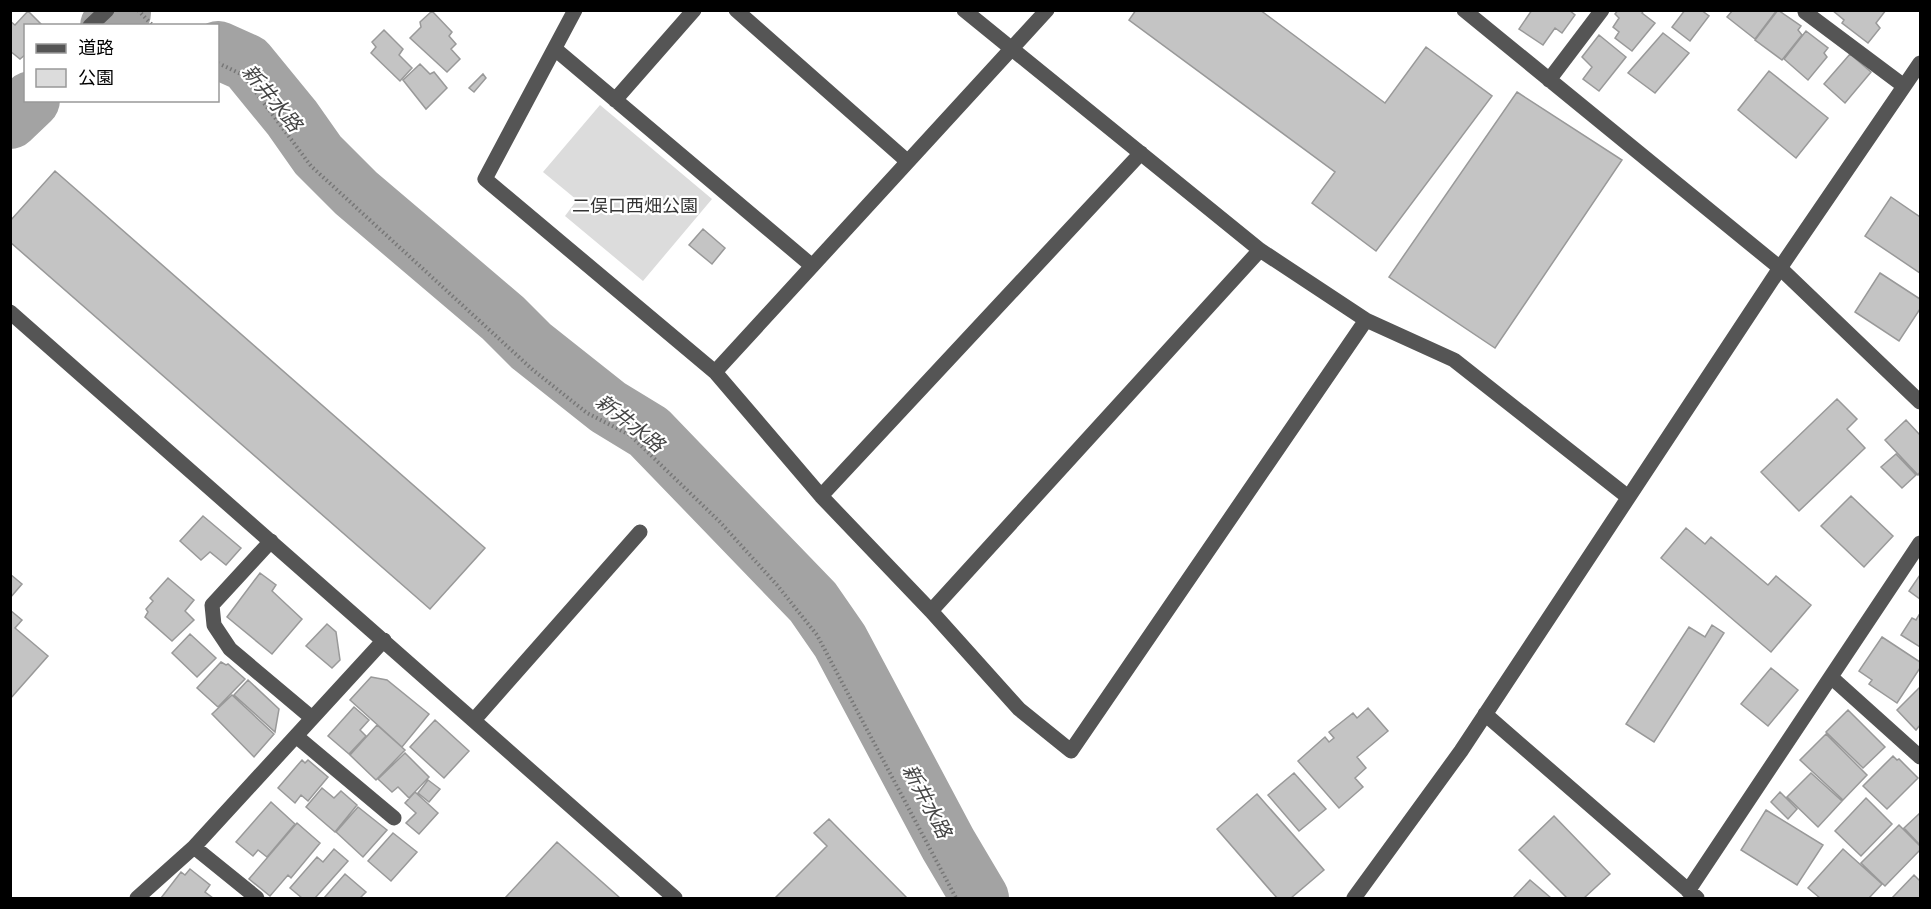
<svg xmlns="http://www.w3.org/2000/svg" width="1931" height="909" viewBox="0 0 1931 909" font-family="Raleway,'Noto Sans JP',sans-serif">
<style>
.green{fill:#dcdcdc}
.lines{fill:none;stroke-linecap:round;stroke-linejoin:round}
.river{stroke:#a3a3a3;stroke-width:58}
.building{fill:#c4c4c4;stroke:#999;stroke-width:1.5}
.path{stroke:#777;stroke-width:4;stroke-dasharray:1.5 3;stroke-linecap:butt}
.minor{stroke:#555;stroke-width:15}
.labels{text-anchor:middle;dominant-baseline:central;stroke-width:4.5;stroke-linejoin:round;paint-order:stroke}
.park-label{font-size:18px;fill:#333;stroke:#fff}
.water-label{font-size:20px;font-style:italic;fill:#444;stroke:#fff}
</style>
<rect width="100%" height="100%" fill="#fff"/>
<path class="green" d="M 600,105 L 712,199 L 643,281 L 565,216 L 577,200 L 543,172 Z"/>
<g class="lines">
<path class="river" d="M 109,26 L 122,13
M 218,50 L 247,63 L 292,118 L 318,155 L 356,193 L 503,318 L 531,346 L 608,407 L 649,432 L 813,602 L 840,641 L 948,844 L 980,898
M 10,120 L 31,100"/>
</g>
<path class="building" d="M 1136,10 L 1260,10 L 1385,103 L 1426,47 L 1492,96 L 1376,251 L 1312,203 L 1335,172 L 1129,20 Z
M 1532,10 L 1569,10 L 1575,15 L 1562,33 L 1555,28 L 1543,45 L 1519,29 Z
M 1618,10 L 1644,10 L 1642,13 L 1655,23 L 1632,51 L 1615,38 L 1619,32 L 1613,27 L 1619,18 L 1615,14 Z
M 1685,10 L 1701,10 L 1709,16 L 1690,41 L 1672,27 Z
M 1733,10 L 1777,10 L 1755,39 L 1727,17 Z
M 1778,10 L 1801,26 L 1798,30 L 1802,35 L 1782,60 L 1755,40 Z
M 1832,10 L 1886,10 L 1876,23 L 1880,28 L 1868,43 L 1842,23 L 1844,20 Z
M 28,11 L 43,26 L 26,26 L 26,54 L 20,59 L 10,51 L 10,21 L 15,25 Z
M 432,11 L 452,32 L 449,36 L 456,44 L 451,49 L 460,59 L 447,72 L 410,38 L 421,27 L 420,22 Z
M 384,30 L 403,49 L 399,55 L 412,68 L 400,81 L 371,53 L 376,47 L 372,42 Z
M 1806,31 L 1828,48 L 1824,53 L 1827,57 L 1808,80 L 1784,59 Z
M 1663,33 L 1689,53 L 1655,93 L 1628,73 Z
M 1599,35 L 1626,57 L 1599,91 L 1583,79 L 1592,67 L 1582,57 Z
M 1850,54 L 1871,72 L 1845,103 L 1824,84 Z
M 420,64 L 430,74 L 434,72 L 447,88 L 426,109 L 403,80 Z
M 1769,71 L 1828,118 L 1796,158 L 1738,110 Z
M 483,74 L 486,78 L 474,92 L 469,88 Z
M 1517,92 L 1622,160 L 1495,348 L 1389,277 Z
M 55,171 L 485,548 L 430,609 L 10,242 L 10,221 Z
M 1891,197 L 1920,217 L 1920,273 L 1865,236 Z
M 703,229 L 725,248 L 712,264 L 689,245 Z
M 1880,273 L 1920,299 L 1920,309 L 1899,341 L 1855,312 Z
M 1837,399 L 1857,419 L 1847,429 L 1865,448 L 1799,511 L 1761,472 Z
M 1906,420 L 1920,435 L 1920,472 L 1918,475 L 1885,440 Z
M 1896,454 L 1916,475 L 1902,488 L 1881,467 Z
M 1851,496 L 1893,536 L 1864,567 L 1821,526 Z
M 203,516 L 241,548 L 226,565 L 210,552 L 201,560 L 180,541 Z
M 1686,528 L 1705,544 L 1711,537 L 1768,585 L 1776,576 L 1811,605 L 1771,652 L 1661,558 Z
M 260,573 L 276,585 L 272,591 L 302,619 L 272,654 L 227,617 Z
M 10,574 L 22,584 L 10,598 Z
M 1920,575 L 1920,599 L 1909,591 Z
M 168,578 L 194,600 L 185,611 L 194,620 L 172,641 L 145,617 L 148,612 L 146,609 L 153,601 L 150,598 Z
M 10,610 L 22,620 L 15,628 L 48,656 L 10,699 Z
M 1919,615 L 1920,616 L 1920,647 L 1901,635 L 1912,618 L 1916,620 Z
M 327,624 L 336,632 L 340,660 L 332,668 L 306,646 Z
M 1712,625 L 1724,633 L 1654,742 L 1626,724 L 1689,627 L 1705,637 Z
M 190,634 L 216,658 L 197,677 L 172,653 Z
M 1882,637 L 1920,662 L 1920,668 L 1897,703 L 1869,684 L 1872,680 L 1859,671 Z
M 221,662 L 226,665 L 228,664 L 245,679 L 218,707 L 197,688 Z
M 1771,668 L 1798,690 L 1768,726 L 1741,704 Z
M 371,677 L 387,680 L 429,714 L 402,747 L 350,700 Z
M 248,680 L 279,709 L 275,732 L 234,695 Z
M 1920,687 L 1920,725 L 1916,730 L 1897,710 Z
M 232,695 L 274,734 L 254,757 L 212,714 Z
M 354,707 L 369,720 L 360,730 L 366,736 L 349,754 L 328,736 Z
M 1368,708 L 1388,731 L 1357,757 L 1366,768 L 1355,778 L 1363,787 L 1339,808 L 1298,761 L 1325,737 L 1329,742 L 1334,738 L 1329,732 L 1353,713 L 1357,718 Z
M 1848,710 L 1885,747 L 1863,768 L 1826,732 Z
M 435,720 L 469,751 L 444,778 L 410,747 Z
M 377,725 L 405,750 L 376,780 L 350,755 Z
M 1826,734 L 1867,775 L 1843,800 L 1800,760 Z
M 405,753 L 429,777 L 409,798 L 398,787 L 392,792 L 378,779 Z
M 1893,756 L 1897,760 L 1899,759 L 1918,778 L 1887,809 L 1863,786 Z
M 302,760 L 305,763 L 308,760 L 328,777 L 308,801 L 301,795 L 295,803 L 278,788 Z
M 1294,773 L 1326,809 L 1299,831 L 1268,795 Z
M 1811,773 L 1842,801 L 1818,827 L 1787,797 Z
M 428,780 L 440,789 L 429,802 L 418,793 Z
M 322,788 L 334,798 L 341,791 L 357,805 L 335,832 L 306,807 Z
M 415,792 L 438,813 L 419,834 L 406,823 L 416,813 L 405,803 Z
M 1780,792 L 1797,809 L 1788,819 L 1771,802 Z
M 1257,794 L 1324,870 L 1291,898 L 1277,898 L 1217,829 Z
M 1866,798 L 1892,824 L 1861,856 L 1835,831 Z
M 271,802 L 295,824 L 267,857 L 258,850 L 253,856 L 236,842 Z
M 358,807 L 387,830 L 363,857 L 336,832 Z
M 1766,810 L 1823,845 L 1797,885 L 1741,850 Z
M 1920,813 L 1920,845 L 1904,828 Z
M 1554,816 L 1610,874 L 1584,898 L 1567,898 L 1519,850 Z
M 829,819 L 907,898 L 775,898 L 827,846 L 814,833 Z
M 297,823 L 320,843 L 291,878 L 288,875 L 270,896 L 249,879 Z
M 1899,825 L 1920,846 L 1920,850 L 1885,886 L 1861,863 Z
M 393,833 L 417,852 L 391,881 L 368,861 Z
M 557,842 L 620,898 L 505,898 Z
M 334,849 L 348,861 L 315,898 L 302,898 L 290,888 L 317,857 L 323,862 Z
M 1843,849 L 1882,884 L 1869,898 L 1820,898 L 1808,888 Z
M 190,869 L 210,885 L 205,892 L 213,898 L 161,898 L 181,872 L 185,875 Z
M 345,874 L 366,892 L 360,898 L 324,898 Z
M 1914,875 L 1920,881 L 1920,898 L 1892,898 Z
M 1530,880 L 1551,898 L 1513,898 Z"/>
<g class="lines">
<path class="path" d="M 138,10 L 153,26
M 218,63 L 243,75 L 311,166 L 533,370 L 587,413 L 630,435 L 720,522 L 777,585 L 817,635 L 956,898"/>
<path class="minor" d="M 575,10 L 485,179 L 715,372 L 821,496 L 931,611 L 1019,709 L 1071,751 L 1366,320 L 1454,360 L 1628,497
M 736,10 L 907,161
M 964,10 L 1260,250 L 1366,320
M 1464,10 L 1780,268 L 1920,402
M 1805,12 L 1904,86
M 90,26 L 107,10
M 555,49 L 811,265
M 1549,80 L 1602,10
M 615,100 L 694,10
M 10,312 L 675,898
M 715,372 L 1047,10
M 821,496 L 1141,153
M 271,541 L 212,605 L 214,625 L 230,649 L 312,718
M 931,611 L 1260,250
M 1831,677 L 1920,757
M 1485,714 L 1697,898
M 474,720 L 640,532
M 296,736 L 394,818
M 194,847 L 257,898
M 1688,891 L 1920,543
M 137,898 L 194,847 L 384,640
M 1354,898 L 1461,751 L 1780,268 L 1920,63"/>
</g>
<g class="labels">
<g class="park-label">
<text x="635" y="205">二俣口西畑公園</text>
</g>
<g class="water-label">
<text transform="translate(272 98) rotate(50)">新井水路</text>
<text transform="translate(630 423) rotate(38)">新井水路</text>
<text transform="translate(927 801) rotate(62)">新井水路</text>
</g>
</g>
<rect width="1931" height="909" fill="none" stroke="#000000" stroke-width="24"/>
<rect x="24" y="24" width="195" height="78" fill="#ffffff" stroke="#999999" stroke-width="1.5"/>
<rect x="36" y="44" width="30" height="9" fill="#555555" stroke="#999999" stroke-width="1.5"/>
<text x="78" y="54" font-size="18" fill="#000000">道路</text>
<rect x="36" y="69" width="30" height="18" fill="#dcdcdc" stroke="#999999" stroke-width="1.5"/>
<text x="78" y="84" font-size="18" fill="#000000">公園</text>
</svg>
